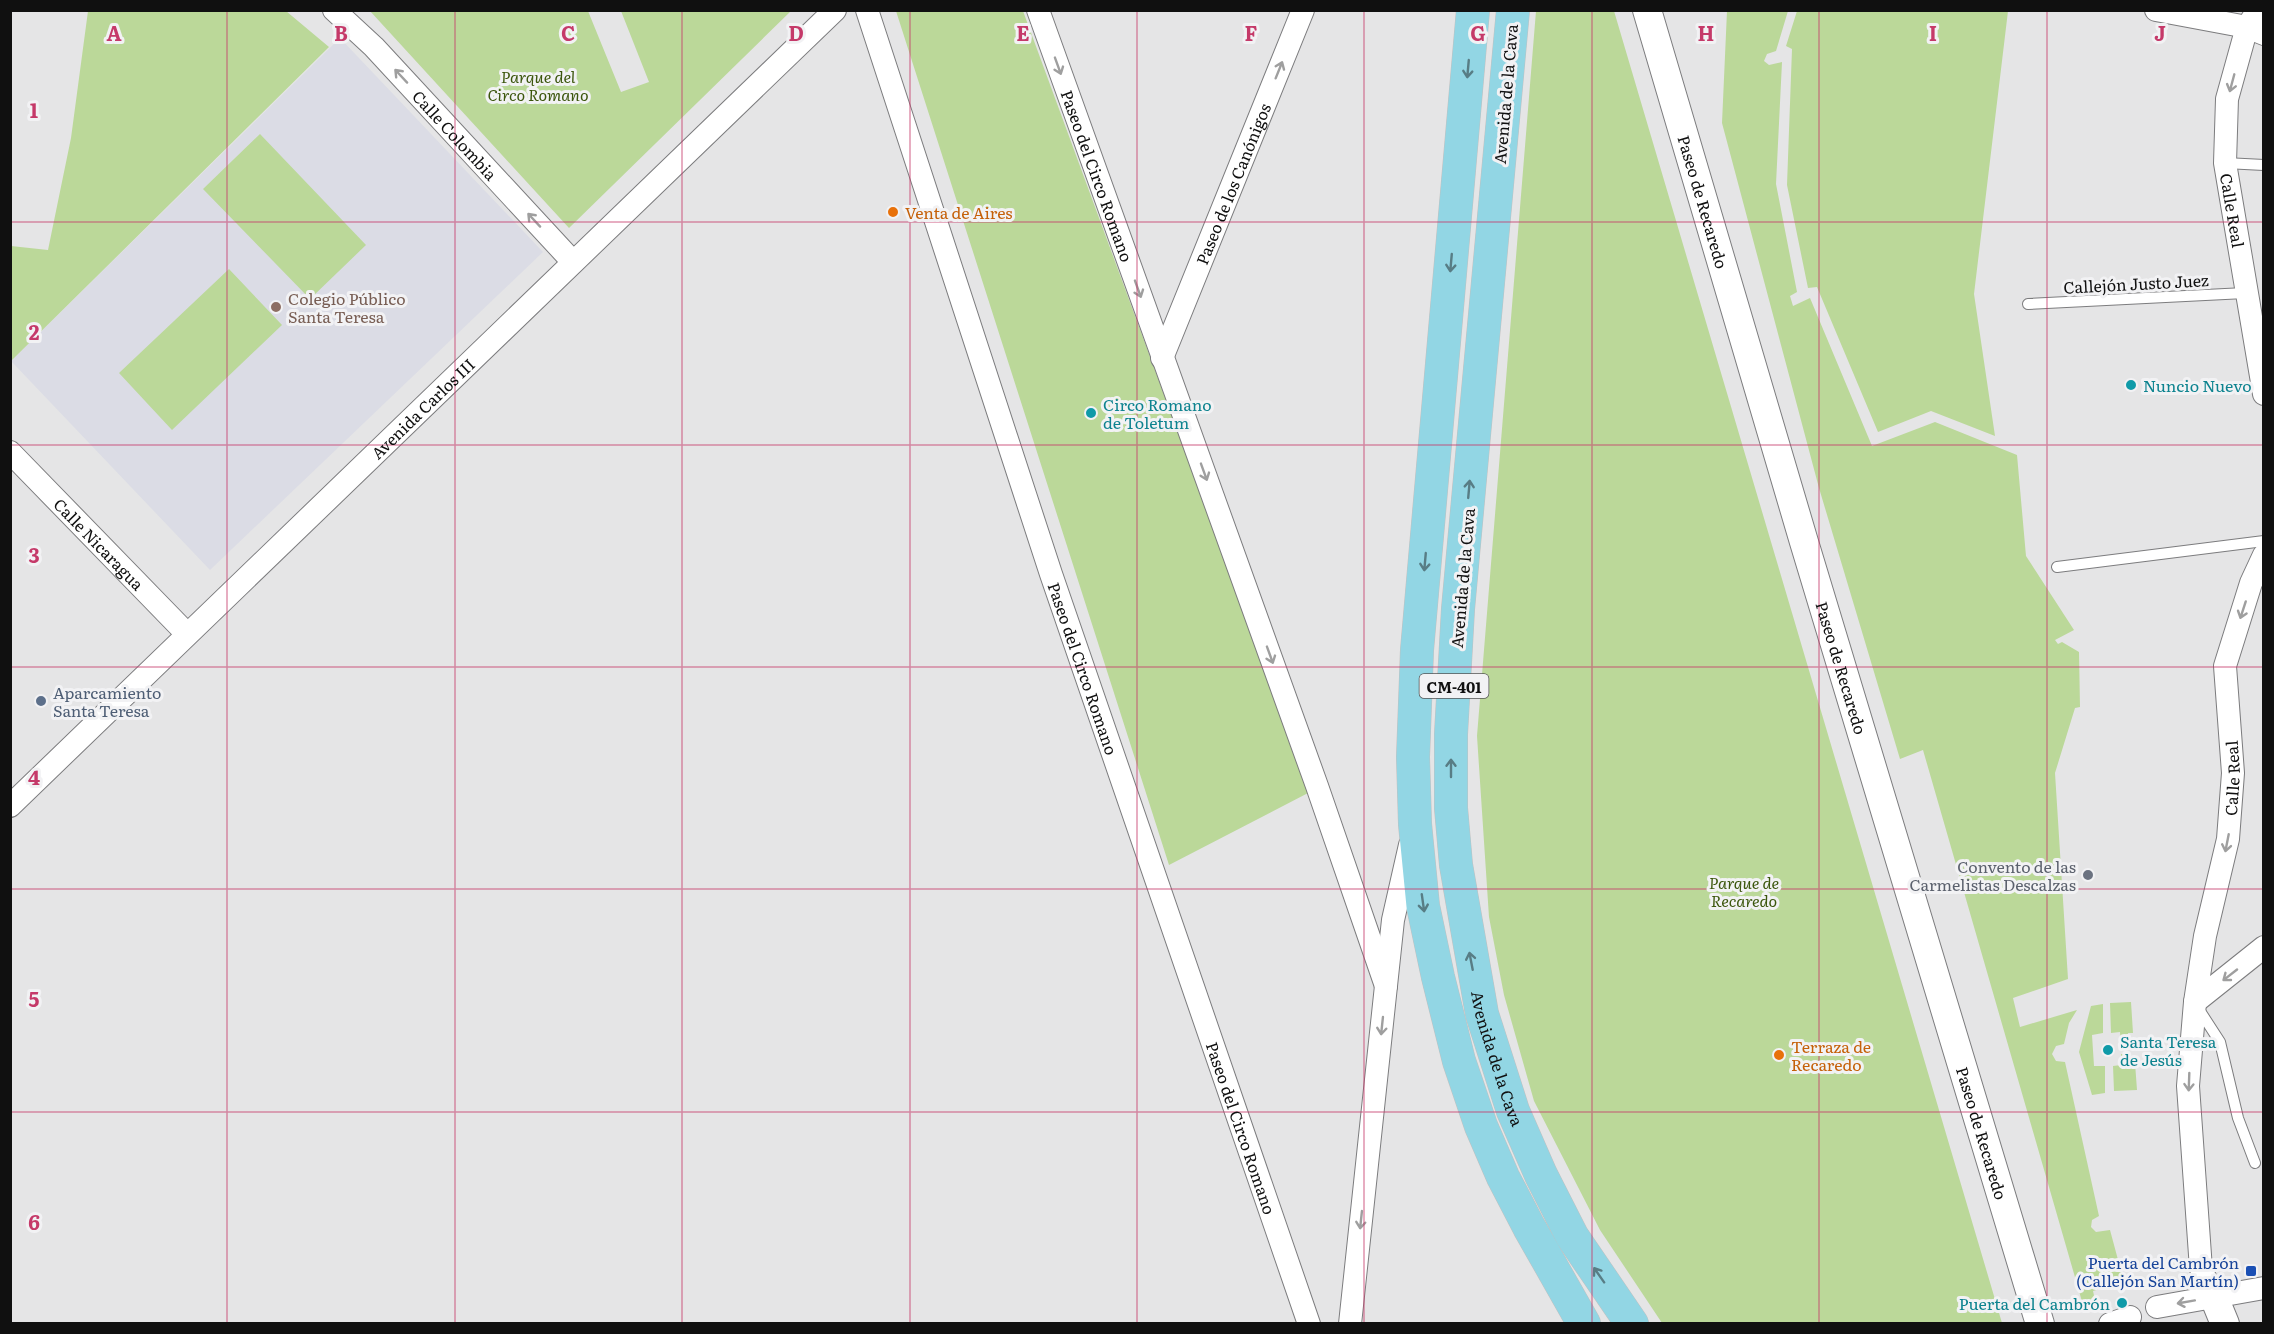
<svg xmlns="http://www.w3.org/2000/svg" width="2274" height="1334" viewBox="0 0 2274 1334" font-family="Literata,serif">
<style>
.built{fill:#dbdce5}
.green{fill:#bbd899}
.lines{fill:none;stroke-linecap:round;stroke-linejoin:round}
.service-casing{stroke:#7c7c7e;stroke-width:12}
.minor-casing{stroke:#7c7c7e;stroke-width:24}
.tertiary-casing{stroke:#7c7c7e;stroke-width:30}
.primary-casing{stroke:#c1c1c1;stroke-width:34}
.service{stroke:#fff;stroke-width:10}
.minor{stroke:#fff;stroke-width:22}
.tertiary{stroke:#fff;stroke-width:28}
.primary{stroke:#92d6e4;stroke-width:33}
.oneway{stroke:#9f9f9f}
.oneway2{stroke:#587d85}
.grid{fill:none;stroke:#c53969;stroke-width:1.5;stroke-opacity:0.55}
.food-dot{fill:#e8710a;stroke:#f2f2f4;stroke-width:2}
.education-dot{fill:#8d6e63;stroke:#f2f2f4;stroke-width:2}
.culture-dot{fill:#0f9aa8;stroke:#f2f2f4;stroke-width:2}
.service-dot{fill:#5c6f8a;stroke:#f2f2f4;stroke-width:2}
.worship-dot{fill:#6b7280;stroke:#f2f2f4;stroke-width:2}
.transit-dot{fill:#1a4fb4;stroke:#f2f2f4;stroke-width:2}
.labels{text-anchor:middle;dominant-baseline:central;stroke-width:6;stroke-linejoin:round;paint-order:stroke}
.shield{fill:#f2f2f4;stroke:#545454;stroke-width:1.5}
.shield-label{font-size:15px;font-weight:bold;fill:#101010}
.park-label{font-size:16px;font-style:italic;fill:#3b560c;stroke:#f2f2f4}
.street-label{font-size:16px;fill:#101010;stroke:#f2f2f4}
.food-label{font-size:16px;fill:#c56008;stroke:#f2f2f4;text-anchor:start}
.education-label{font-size:16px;fill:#785e54;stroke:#f2f2f4;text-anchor:start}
.culture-label{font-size:16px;fill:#0d838f;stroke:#f2f2f4;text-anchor:start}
.service-label{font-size:16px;fill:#4e5e75;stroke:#f2f2f4;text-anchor:start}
.worship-label{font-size:16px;fill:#5b616d;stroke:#f2f2f4;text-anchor:end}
.transit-label{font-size:16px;fill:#164399;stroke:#f2f2f4;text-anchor:end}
.grid-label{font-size:20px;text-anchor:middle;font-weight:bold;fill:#c53969;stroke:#f2f2f4;stroke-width:6;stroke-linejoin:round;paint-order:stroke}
</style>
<rect width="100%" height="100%" fill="#e5e5e6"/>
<path class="built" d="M 340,38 L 543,252 L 210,570 L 11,361 Z"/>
<path class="green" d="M 88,11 L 286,11 L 329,47 L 11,361 L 11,246 L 48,250 L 71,138 Z
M 370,11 L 588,11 L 621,92 L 649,82 L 621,11 L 791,11 L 569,228 Z
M 896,11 L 1023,11 L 1310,792 L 1169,865 Z
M 1536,11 L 1614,11 L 2002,1323 L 1662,1323 L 1600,1230 L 1534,1101 L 1504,995 L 1489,917 L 1477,736 Z
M 1727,11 L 1788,11 L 1776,51 L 1767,54 L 1764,61 L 1769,65 L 1782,62 L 1776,184 L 1797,292 L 1790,296 L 1793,306 L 1810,298 L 1872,446 L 1935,422 L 2017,455 L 2026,556 L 2074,630 L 2055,640 L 2058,644 L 2062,642 L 2079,652 L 2080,707 L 2075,708 L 2055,773 L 2068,979 L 2013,998 L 2020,1027 L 2077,1010 L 2069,1023 L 2064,1044 L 2056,1046 L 2052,1054 L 2056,1061 L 2065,1062 L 2099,1216 L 2092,1220 L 2091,1227 L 2096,1232 L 2110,1230 L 2124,1282 L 2093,1291 L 2095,1300 L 2083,1305 L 1923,750 L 1900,759 L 1819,488 L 1722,123 Z
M 1797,11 L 2008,11 L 1974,294 L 1995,436 L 1931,411 L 1878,432 L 1817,287 L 1808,288 L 1787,185 L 1792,49 L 1786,46 Z
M 260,134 L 366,245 L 310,299 L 203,189 Z
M 229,269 L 282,325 L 172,430 L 119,373 Z
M 2131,1002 L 2133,1033 L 2128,1033 L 2129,1043 L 2121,1044 L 2120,1032 L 2111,1033 L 2110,1003 Z
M 2103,1004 L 2103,1033 L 2092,1035 L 2094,1066 L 2105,1066 L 2105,1093 L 2092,1095 L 2079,1052 L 2091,1006 Z
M 2121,1054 L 2129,1054 L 2130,1063 L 2135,1063 L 2137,1090 L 2114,1091 L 2113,1066 L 2121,1065 Z"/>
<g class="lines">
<defs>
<path id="service" d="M 2225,163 L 2264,165
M 2028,304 L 2245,293
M 2057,567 L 2264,541
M 2198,1008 L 2220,1042 L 2238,1118 L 2255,1163"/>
<g id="minor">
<path id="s1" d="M 334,10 L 374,47 L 573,262"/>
<path id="s2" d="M 867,10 L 1051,574 L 1309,1324"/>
<path id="s3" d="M 1038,10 L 1317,786 L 1386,986"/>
<path d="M 2156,10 L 2247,27 L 2264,34"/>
<path id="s4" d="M 2258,10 L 2247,27 L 2227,99 L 2225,163 L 2264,394"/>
<path id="s5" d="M 1162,358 L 1303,10"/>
<path id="s6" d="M 10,452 L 187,634"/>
<path id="s7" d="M 10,806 L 835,10"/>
<path d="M 2195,1002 L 2264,947"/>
<path id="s8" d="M 2214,1297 L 2201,1269 L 2188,1086 L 2195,1002 L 2205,936 L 2228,839 L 2233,773 L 2225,666 L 2251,583 L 2264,555"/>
<path d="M 2157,1307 L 2264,1288"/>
<path d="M 1350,1324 L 1393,920 L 1410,845"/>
<path d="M 2110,1324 L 2130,1317"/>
</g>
<g id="tertiary">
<path id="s9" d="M 1647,10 L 1804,542 L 2040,1324"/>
<path d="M 2214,1297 L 2225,1324"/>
</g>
<g id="primary">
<path d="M 1473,10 L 1417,650 L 1413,757 L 1415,824 L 1423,906 L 1438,977 L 1459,1061 L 1481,1126 L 1503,1177 L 1529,1227 L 1584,1324"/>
<path id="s10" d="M 1513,10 L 1458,609 L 1451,734 L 1451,808 L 1456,865 L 1482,1014 L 1513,1111 L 1541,1175 L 1572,1236 L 1632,1324"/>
</g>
</defs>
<use href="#service" class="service-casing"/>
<use href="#minor" class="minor-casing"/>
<use href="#tertiary" class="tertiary-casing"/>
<use href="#primary" class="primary-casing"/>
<use href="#service" class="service"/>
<use href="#minor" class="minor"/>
<use href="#tertiary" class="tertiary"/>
<use href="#primary" class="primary"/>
</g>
<defs><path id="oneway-shaft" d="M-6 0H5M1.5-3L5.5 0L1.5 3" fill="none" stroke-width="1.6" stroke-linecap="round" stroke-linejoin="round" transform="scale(1.5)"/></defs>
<g class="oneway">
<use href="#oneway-shaft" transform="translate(1058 66) rotate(70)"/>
<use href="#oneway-shaft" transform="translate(1279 70) rotate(-68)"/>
<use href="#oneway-shaft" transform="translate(401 76) rotate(-133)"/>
<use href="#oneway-shaft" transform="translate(2232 83) rotate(105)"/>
<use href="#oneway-shaft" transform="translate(534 220) rotate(-133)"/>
<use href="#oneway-shaft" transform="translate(1138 289) rotate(70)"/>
<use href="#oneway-shaft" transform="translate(1204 472) rotate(70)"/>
<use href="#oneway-shaft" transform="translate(2243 610) rotate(108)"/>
<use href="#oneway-shaft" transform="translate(1270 655) rotate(70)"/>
<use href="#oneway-shaft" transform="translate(2227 843) rotate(101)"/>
<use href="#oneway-shaft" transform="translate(2230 975) rotate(142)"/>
<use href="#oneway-shaft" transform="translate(1382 1026) rotate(96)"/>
<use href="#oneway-shaft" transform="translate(2189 1082) rotate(92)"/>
<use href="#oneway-shaft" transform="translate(1361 1220) rotate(96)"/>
<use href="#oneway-shaft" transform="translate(2186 1302) rotate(170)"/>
</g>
<g class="oneway2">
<use href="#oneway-shaft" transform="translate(1468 69) rotate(95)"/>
<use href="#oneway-shaft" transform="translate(1451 263) rotate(95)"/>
<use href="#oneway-shaft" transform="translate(1469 489) rotate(-85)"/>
<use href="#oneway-shaft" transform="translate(1425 562) rotate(95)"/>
<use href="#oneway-shaft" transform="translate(1451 768) rotate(-90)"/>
<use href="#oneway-shaft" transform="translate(1423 903) rotate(82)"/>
<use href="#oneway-shaft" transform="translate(1471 961) rotate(-101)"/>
<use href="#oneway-shaft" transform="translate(1599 1275) rotate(-125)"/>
</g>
<path class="grid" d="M 227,10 L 227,1324M 455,10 L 455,1324M 682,10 L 682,1324M 910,10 L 910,1324M 1137,10 L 1137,1324M 1364,10 L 1364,1324M 1592,10 L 1592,1324M 1819,10 L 1819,1324M 2047,10 L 2047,1324M 10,222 L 2264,222M 10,445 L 2264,445M 10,667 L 2264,667M 10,889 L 2264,889M 10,1112 L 2264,1112"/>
<g class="food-dot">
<circle cx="893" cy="212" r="6"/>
<circle cx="1779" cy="1055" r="6"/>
</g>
<circle class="education-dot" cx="276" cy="307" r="6"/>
<g class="culture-dot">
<circle cx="2131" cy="385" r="6"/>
<circle cx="1091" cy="413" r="6"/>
<circle cx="2108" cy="1050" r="6"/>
<circle cx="2122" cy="1303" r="6"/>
</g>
<circle class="service-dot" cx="41" cy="701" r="6"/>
<circle class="worship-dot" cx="2088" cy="875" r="6"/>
<rect class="transit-dot" x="2245" y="1265" width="12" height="12" rx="3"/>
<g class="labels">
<rect class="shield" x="1419.5" y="674" width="69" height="24" rx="4.5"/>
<g class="shield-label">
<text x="1454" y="686">CM-401</text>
</g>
<g class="park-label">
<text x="538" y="76">Parque del<tspan x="538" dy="18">Circo Romano</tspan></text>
<text x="1744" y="882">Parque de<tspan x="1744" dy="18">Recaredo</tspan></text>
</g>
<g class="street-label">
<text transform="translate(1505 94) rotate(-85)">Avenida de la Cava</text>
<text stroke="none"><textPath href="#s1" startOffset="174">Calle Colombia</textPath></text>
<text stroke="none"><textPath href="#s3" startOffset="176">Paseo del Circo Romano</textPath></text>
<text stroke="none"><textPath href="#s5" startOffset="188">Paseo de los Canónigos</textPath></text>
<text stroke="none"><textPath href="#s9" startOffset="200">Paseo de Recaredo</textPath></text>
<text stroke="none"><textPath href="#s4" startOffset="207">Calle Real</textPath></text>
<text transform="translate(2136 283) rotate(-3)">Callejón Justo Juez</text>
<text stroke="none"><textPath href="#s7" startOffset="573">Avenida Carlos III</textPath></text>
<text stroke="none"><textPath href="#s6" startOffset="128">Calle Nicaragua</textPath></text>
<text transform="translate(1462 578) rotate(-85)">Avenida de la Cava</text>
<text stroke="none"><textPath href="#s9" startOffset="686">Paseo de Recaredo</textPath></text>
<text stroke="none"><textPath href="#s2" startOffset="693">Paseo del Circo Romano</textPath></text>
<text stroke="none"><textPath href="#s8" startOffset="526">Calle Real</textPath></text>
<text stroke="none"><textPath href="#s10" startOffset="1056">Avenida de la Cava</textPath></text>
<text stroke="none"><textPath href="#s2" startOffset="1179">Paseo del Circo Romano</textPath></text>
<text stroke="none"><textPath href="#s9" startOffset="1172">Paseo de Recaredo</textPath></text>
</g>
<g class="food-label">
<text x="905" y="212">Venta de Aires</text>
<text x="1791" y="1046">Terraza de<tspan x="1791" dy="18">Recaredo</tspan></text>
</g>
<g class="education-label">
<text x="288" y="298">Colegio Público<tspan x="288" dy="18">Santa Teresa</tspan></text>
</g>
<g class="culture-label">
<text x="2143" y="385">Nuncio Nuevo</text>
<text x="1103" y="404">Circo Romano<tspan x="1103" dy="18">de Toletum</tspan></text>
<text x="2120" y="1041">Santa Teresa<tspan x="2120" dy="18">de Jesús</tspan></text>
<text x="2110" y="1303" text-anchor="end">Puerta del Cambrón</text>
</g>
<g class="service-label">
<text x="53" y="692">Aparcamiento<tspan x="53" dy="18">Santa Teresa</tspan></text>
</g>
<g class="worship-label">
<text x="2076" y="866">Convento de las<tspan x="2076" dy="18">Carmelistas Descalzas</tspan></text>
</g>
<g class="transit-label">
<text x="2239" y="1262">Puerta del Cambrón<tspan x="2239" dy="18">(Callejón San Martín)</tspan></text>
</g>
</g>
<g class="grid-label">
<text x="114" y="41">A</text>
<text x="341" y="41">B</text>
<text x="568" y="41">C</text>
<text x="796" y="41">D</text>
<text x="1023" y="41">E</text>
<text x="1251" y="41">F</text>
<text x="1478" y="41">G</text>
<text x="1706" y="41">H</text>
<text x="1933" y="41">I</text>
<text x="2160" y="41">J</text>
<text x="34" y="118">1</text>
<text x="34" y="340">2</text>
<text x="34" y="563">3</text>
<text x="34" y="785">4</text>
<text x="34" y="1007">5</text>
<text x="34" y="1230">6</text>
</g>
<rect width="2274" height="1334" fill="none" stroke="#101010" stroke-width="24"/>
</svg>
